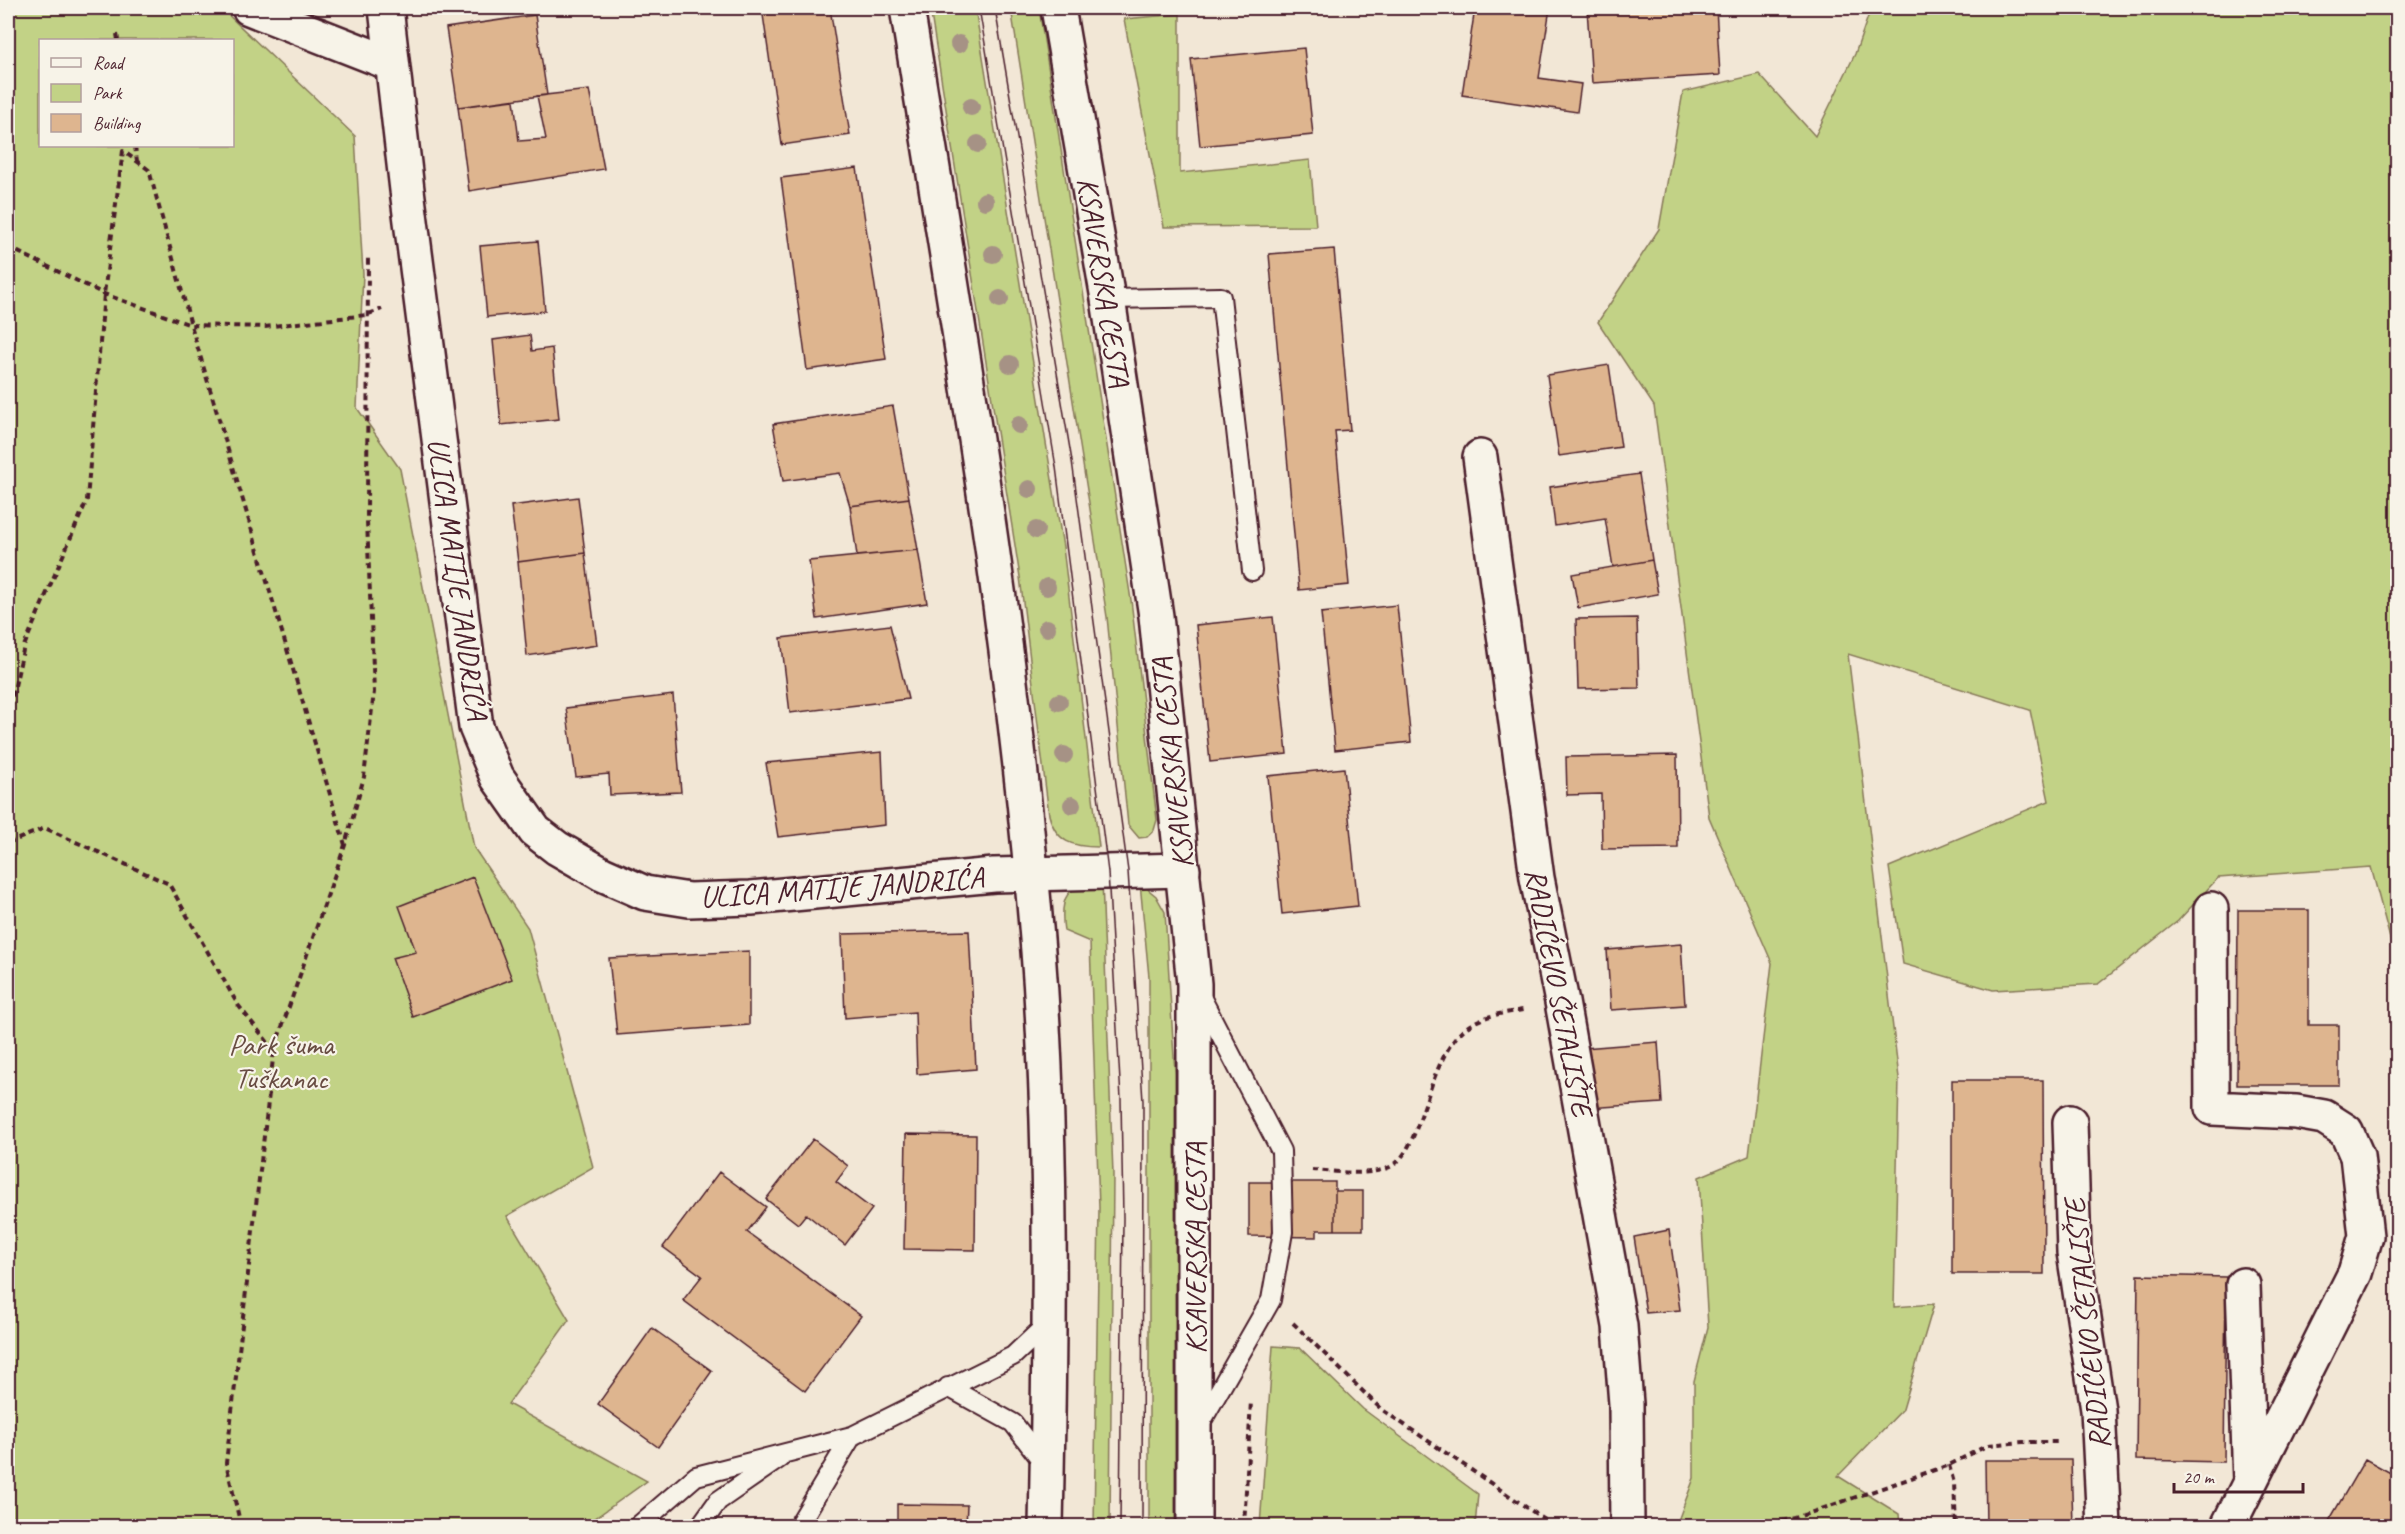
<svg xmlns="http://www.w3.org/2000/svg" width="2405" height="1534" viewBox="0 0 2405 1534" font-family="Caveat,sans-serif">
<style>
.green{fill:#c2d286;stroke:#867858;stroke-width:1.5;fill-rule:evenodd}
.building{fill:#deb58f;stroke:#4a1f2b;stroke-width:1.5}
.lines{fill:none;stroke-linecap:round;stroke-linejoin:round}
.service-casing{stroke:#4a1f2b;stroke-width:22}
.minor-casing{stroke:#4a1f2b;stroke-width:38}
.secondary-casing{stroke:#4a1f2b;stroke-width:38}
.path{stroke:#4a1f2b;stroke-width:4;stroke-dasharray:6 4.5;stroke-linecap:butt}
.service{stroke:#f7f3e8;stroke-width:18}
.minor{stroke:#f7f3e8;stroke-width:33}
.secondary{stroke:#f7f3e8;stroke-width:33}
.tram{stroke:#4a1f2b;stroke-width:1.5}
.tree{fill:#a69285}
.labels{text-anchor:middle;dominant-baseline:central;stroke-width:4.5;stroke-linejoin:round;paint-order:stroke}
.street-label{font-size:30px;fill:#4a1f2b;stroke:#f7f3e8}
.park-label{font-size:30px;fill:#684c42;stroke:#f7f3e8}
</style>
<rect width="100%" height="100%" fill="#f2e7d6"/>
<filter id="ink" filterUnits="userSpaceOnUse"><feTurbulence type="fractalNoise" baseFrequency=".0167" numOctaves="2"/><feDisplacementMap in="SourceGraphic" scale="12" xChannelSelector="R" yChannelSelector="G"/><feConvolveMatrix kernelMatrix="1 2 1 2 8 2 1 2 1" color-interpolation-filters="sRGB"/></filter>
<g filter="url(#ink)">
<path class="green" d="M 8,8 L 221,8 L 355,136 L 363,274 L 357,408 L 400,469 L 474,848 L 528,928 L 593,1167 L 507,1216 L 569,1320 L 508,1404 L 647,1481 L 584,1526 L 8,1526 ZM 40,40 L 232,40 L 232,146 L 40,146 Z
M 930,8 L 975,8 L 1063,547 L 1099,847 C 1072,847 1056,842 1049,815 L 1020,577 Z
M 1011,8 L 1039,8 L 1131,600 L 1157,820 L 1154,830 L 1147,837 L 1139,838 L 1128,825 L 1107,617 Z
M 1871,8 L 2397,8 L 2397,965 L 2371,867 L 2218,878 L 2178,921 L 2098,984 L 1993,990 L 1903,964 L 1889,867 L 2049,801 L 2030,710 L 1848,654 L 1899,1078 L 1894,1307 L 1934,1304 L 1903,1409 L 1838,1476 L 1899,1514 L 1900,1526 L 1676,1526 L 1694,1478 L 1694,1381 L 1708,1327 L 1699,1177 L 1749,1156 L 1772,963 L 1709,817 L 1654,406 L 1598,322 L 1659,229 L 1683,92 L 1759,74 L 1815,136 L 1855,54 Z
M 1180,14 L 1180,173 L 1310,160 L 1316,226 L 1164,227 L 1124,19 Z
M 1102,880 L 1113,1174 L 1110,1526 L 1094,1526 L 1099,1208 L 1090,942 L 1064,931 C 1059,895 1067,886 1102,880 Z
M 1140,883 L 1156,896 L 1165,912 L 1175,1073 L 1175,1526 L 1149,1526 L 1149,977 Z
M 1273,1346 L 1300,1348 L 1363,1409 L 1478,1494 L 1475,1526 L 1260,1526 Z"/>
<path class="building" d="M 762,8 L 830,8 L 850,135 L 782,145 Z
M 1475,8 L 1550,8 L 1539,78 L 1581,84 L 1577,112 L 1462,95 Z
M 1587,8 L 1716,8 L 1720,75 L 1592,83 Z
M 535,15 L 547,95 L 458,107 L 446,28 Z
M 1304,48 L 1313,135 L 1200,146 L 1191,59 Z
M 589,90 L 604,169 L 469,191 L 458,107 L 514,100 L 519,141 L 546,139 L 537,96 Z
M 857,168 L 886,359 L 807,370 L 781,178 Z
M 538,241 L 545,311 L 487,317 L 480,246 Z
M 1334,249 L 1350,430 L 1335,431 L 1349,585 L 1299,590 L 1269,254 Z
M 530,335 L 532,351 L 552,348 L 559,419 L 501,425 L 493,340 Z
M 1609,365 L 1621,447 L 1559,456 L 1547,375 Z
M 893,406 L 909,498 L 850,506 L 840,473 L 783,481 L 773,424 Z
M 1639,474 L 1652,560 L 1613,567 L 1605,518 L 1555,526 L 1550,487 Z
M 578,497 L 585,553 L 518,562 L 511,506 Z
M 909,498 L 918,550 L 857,556 L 850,506 Z
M 918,550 L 927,603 L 817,619 L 809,561 Z
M 585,553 L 597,645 L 527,656 L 518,562 Z
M 1652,560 L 1658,594 L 1578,608 L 1572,574 Z
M 1397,605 L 1411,742 L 1335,750 L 1321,613 Z
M 1273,617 L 1287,754 L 1210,762 L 1196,625 Z
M 1637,618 L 1639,688 L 1578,689 L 1576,619 Z
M 890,625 L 908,699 L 790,713 L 781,638 Z
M 673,695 L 681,792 L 610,795 L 609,774 L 576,777 L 566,708 Z
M 882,752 L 885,825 L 778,837 L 766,763 Z
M 1677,755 L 1678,848 L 1602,849 L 1601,794 L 1567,795 L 1566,757 Z
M 1344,768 L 1358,906 L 1282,914 L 1268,776 Z
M 473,877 L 512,979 L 413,1017 L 392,958 L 416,952 L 399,906 Z
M 2238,910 L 2309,910 L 2309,1025 L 2339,1025 L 2339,1085 L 2237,1085 Z
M 969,931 L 976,1069 L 917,1074 L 915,1012 L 845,1018 L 842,934 Z
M 1681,944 L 1685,1005 L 1611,1010 L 1607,950 Z
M 749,951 L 749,1025 L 617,1035 L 609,958 Z
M 1658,1042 L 1662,1103 L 1588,1108 L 1584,1048 Z
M 1952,1080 L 2043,1080 L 2044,1274 L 1952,1274 Z
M 906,1134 L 976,1135 L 975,1250 L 904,1249 Z
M 813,1139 L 848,1166 L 836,1182 L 872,1209 L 845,1245 L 806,1214 L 798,1224 L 766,1199 Z
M 719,1172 L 766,1207 L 747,1232 L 861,1316 L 805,1391 L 683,1300 L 702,1276 L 663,1247 Z
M 1249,1182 L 1335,1182 L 1335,1230 L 1317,1230 L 1317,1237 L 1249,1236 Z
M 1335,1191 L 1363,1191 L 1363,1230 L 1335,1230 Z
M 1669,1230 L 1680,1310 L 1646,1313 L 1634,1237 Z
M 2138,1275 L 2226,1277 L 2224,1462 L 2136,1460 Z
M 652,1328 L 712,1371 L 658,1447 L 598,1404 Z
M 2365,1459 L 2398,1477 L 2398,1526 L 2326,1526 Z
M 1985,1460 L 2071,1460 L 2073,1526 L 1986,1526 Z
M 897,1504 L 967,1505 L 966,1526 L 897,1526 Z"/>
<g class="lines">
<defs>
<path id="service" d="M 1108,299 L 1221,297 L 1252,571
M 1199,993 L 1281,1151 L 1283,1232 L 1271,1300 L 1199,1426
M 948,1387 L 1013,1423 L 1045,1465
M 638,1526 L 696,1476 L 852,1436 L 1013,1356 L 1048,1323
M 700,1526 L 718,1501 L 780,1458
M 798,1526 L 852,1436"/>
<path id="minor" d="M 249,8 L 392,64
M 386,8 L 407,190 L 476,727 L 497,777 L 535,831 L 557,848 L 602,874 L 645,893 L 689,900 L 751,898 L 994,875 L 1183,870
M 1480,457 L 1537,878 L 1562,1002 L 1620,1326 L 1626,1404 L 1627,1526
M 2211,909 L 2212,1108 L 2296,1112 L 2324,1117 L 2346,1131 L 2357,1156 L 2366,1236 L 2355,1273 L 2228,1526
M 2070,1122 L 2074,1252 L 2098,1410 L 2104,1526
M 2243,1285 L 2250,1482"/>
<path id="secondary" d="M 907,8 C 957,321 1013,634 1038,951 C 1053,1142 1050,1335 1046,1526
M 1058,8 L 1108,299 L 1156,616 L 1194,984 L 1194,1526"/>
</defs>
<use href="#service" class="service-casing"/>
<use href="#minor" class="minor-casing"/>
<use href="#secondary" class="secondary-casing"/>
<path class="path" d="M 117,34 L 118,40
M 135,146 L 137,161
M 8,247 L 104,294 L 191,325 L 265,327 L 366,315 L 382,309
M 8,717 L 24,646 L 87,500 L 104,294 L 123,151 L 149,170 L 191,325 L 345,845
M 8,843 L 45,828 L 169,884 L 238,1005 L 274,1050
M 1312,1170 C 1335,1171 1368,1177 1390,1167 C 1424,1151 1426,1053 1470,1025 C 1485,1015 1505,1013 1523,1010
M 1293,1323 L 1381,1409 L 1554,1526
M 1949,1465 L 1954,1483 L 1956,1526
M 241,1526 L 226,1463 L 274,1050 L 345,845 L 364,777 L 374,692 L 367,521 L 368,258
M 1244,1526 L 1251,1401
M 1761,1526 L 1795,1518 L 1949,1465 L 1988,1445 L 2023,1442 L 2061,1442"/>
<use href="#service" class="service"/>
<use href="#minor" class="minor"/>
<use href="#secondary" class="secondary"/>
<path class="tram" d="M 979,8 L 1056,467 L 1108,872 L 1121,1099 L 1123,1218 L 1120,1526
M 995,8 L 1072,461 L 1128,871 L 1143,1101 L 1142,1526"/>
</g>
<g class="tree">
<circle cx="959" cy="44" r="9"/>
<circle cx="971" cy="107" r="9"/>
<circle cx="978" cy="144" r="9"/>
<circle cx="985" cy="201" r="9"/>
<circle cx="993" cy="254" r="9"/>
<circle cx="1000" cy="299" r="9"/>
<circle cx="1010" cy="364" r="9"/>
<circle cx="1019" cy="425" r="9"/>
<circle cx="1029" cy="489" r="9"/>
<circle cx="1036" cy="530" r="9"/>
<circle cx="1047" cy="587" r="9"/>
<circle cx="1047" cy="628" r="9"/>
<circle cx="1059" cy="702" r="9"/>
<circle cx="1064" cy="755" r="9"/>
<circle cx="1072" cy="805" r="9"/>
</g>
</g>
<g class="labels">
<g class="street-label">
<text transform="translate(1104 282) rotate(81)">KSAVERSKA CESTA</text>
<text transform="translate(458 579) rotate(82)">ULICA MATIJE JANDRIĆA</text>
<text transform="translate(1172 763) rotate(-96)">KSAVERSKA CESTA</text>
<text transform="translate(842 887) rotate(-4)">ULICA MATIJE JANDRIĆA</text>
<text transform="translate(1559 992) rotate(79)">RADIĆEVO ŠETALIŠTE</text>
<text transform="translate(1195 1248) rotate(-90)">KSAVERSKA CESTA</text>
<text transform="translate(2087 1324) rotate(-96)">RADIĆEVO ŠETALIŠTE</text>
</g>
<g class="park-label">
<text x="281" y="1044">Park šuma<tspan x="281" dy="34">Tuškanac</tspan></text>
</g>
</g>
<rect width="2405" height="1534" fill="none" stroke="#f7f3e8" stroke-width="30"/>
<rect x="15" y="15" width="2375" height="1504" fill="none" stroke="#4a1f2b" stroke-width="2" filter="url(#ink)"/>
<rect x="39" y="39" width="195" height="108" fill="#f7f3e8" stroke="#b29e9c" stroke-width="1.5"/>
<rect x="51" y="58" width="30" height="9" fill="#f7f3e8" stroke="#b29e9c" stroke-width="1.5"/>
<text x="93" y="69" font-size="18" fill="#4a1f2b">Road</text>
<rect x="51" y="84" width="30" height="18" fill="#c2d286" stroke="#b29e9c" stroke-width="1.5"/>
<text x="93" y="99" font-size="18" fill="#4a1f2b">Park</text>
<rect x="51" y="114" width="30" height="18" fill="#deb58f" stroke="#b29e9c" stroke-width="1.5"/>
<text x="93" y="129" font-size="18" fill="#4a1f2b">Building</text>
<path d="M2174 1483v9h129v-9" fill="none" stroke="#4a1f2b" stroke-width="3"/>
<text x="2183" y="1483" font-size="18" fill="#4a1f2b" stroke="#f7f3e8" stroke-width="4.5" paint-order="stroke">20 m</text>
</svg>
